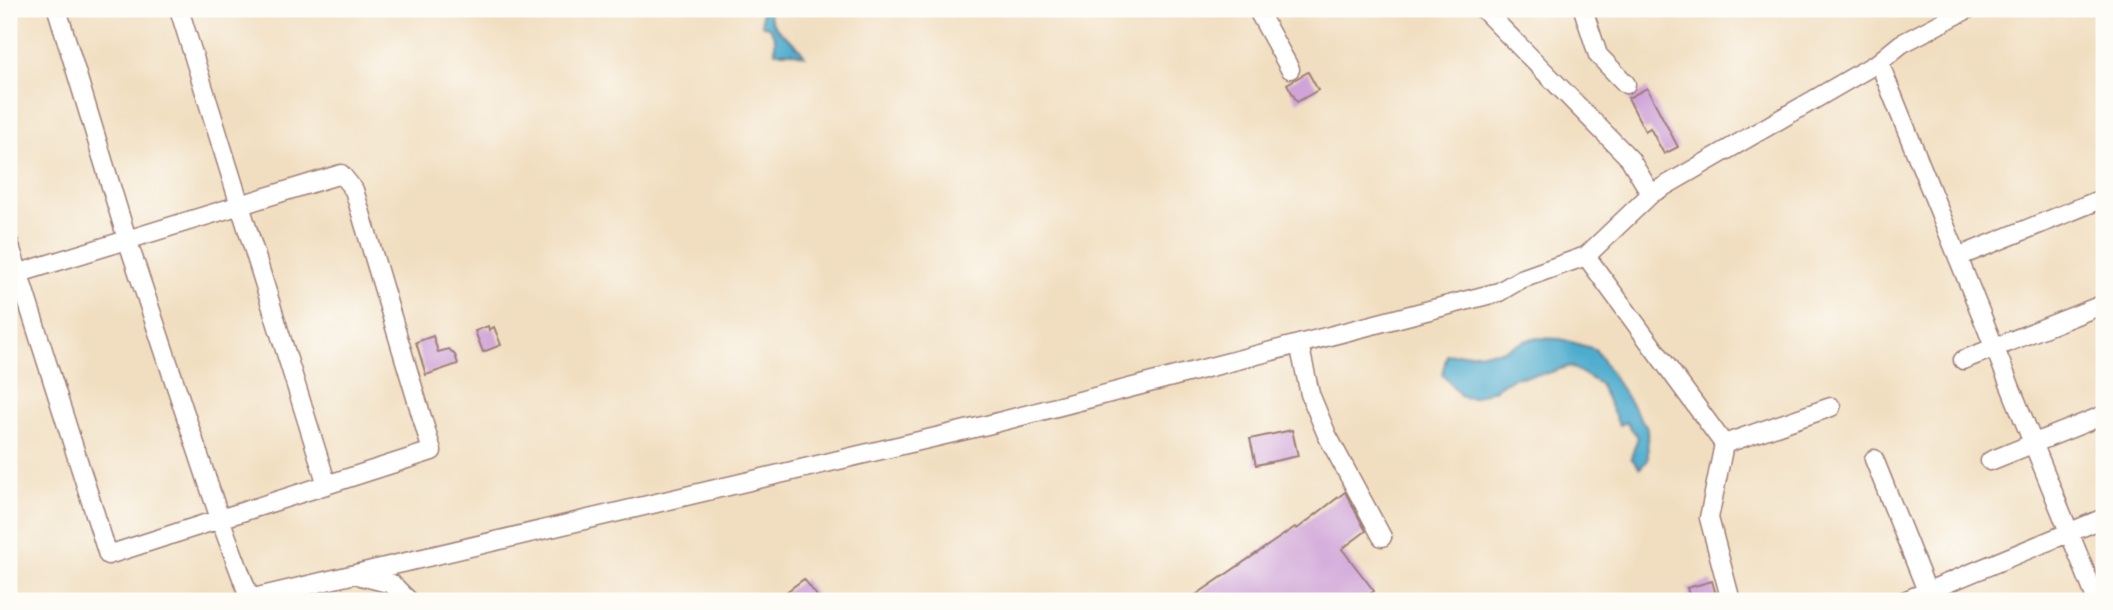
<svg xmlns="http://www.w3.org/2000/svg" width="2113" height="610" viewBox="0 0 2113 610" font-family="Kalam,sans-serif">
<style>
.water{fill:#4eaccd;stroke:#4c667c;stroke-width:2}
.building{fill:#d0a4d8}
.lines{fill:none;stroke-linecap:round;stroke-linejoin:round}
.street-casing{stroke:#9e7e76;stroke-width:21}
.street{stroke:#fff;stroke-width:18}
</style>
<rect width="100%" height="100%" fill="#fdfcf7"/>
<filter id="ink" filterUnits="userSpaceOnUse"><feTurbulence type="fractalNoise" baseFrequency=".0143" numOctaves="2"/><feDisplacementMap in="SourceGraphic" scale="14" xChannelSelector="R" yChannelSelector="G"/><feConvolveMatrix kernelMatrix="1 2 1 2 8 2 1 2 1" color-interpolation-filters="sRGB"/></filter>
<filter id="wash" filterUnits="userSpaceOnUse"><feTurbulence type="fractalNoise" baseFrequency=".00686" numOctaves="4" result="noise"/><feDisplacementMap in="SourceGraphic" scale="28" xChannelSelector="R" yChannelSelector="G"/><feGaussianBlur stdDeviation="1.57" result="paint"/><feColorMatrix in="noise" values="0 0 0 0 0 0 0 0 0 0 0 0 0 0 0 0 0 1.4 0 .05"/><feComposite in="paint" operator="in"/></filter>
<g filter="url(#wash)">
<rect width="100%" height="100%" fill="#f1dec0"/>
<path class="water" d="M 761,9 L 768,9 C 770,34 795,37 805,56 L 791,52 L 775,52 L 775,38 L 770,28 L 762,25 Z
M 1533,338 L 1561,339 L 1595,349 L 1647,428 L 1648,460 L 1640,468 L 1631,458 L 1638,437 L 1626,422 L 1619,425 L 1600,384 L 1570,366 L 1548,373 L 1512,378 L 1495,389 L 1473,398 L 1462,397 L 1442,374 L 1447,355 L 1501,351 Z"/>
<g id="blocks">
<path class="building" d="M 1308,72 L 1318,90 L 1297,102 L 1287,84 Z
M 1647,88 L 1678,147 L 1664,154 L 1650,128 L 1645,131 L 1628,98 Z
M 488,326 L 489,330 L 494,327 L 501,345 L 483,352 L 475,331 Z
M 433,336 L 438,352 L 449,349 L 455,355 L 458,364 L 426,375 L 416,342 Z
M 1292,430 L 1298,456 L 1256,465 L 1250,439 Z
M 1345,492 L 1366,531 L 1342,549 L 1374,591 L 1361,601 L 1187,601 L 1295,527 L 1297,529 Z
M 804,579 L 821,601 L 774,601 Z
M 1712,581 L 1718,601 L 1691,601 L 1687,588 Z"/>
</g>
</g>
<g filter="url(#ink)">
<use href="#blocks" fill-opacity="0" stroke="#9e7e76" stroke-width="2"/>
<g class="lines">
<defs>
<path id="street" d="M 179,9 L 327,485
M 1257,9 L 1290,69
M 1483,9 L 1630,159 L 1651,194
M 1583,9 L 1598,55 L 1626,84
M 1879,62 L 2097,601
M 9,243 L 108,555 L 220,519 L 127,239 L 57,9
M 1586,256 L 1724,444 L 1709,518 L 1731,601
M 1958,257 L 2104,198
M 10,276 L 341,174 L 354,190 L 432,451 L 220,519 L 250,599
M 1299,344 L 1310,394 L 1327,435 L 1382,537
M 1963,360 L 2104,304
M 1724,444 L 1831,407
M 1874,459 L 1931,601
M 1990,461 L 2104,415
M 361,576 L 392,584 L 409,601
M 241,601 L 987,425 L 1499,292 L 1521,279 L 1586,256 L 1651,194 L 1879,62 L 1901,44 L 1968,9
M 1904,601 L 2104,518"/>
</defs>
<use href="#street" class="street-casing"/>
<use href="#street" class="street"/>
</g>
</g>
<rect width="2113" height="610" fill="none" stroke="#fdfcf7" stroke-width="35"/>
</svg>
